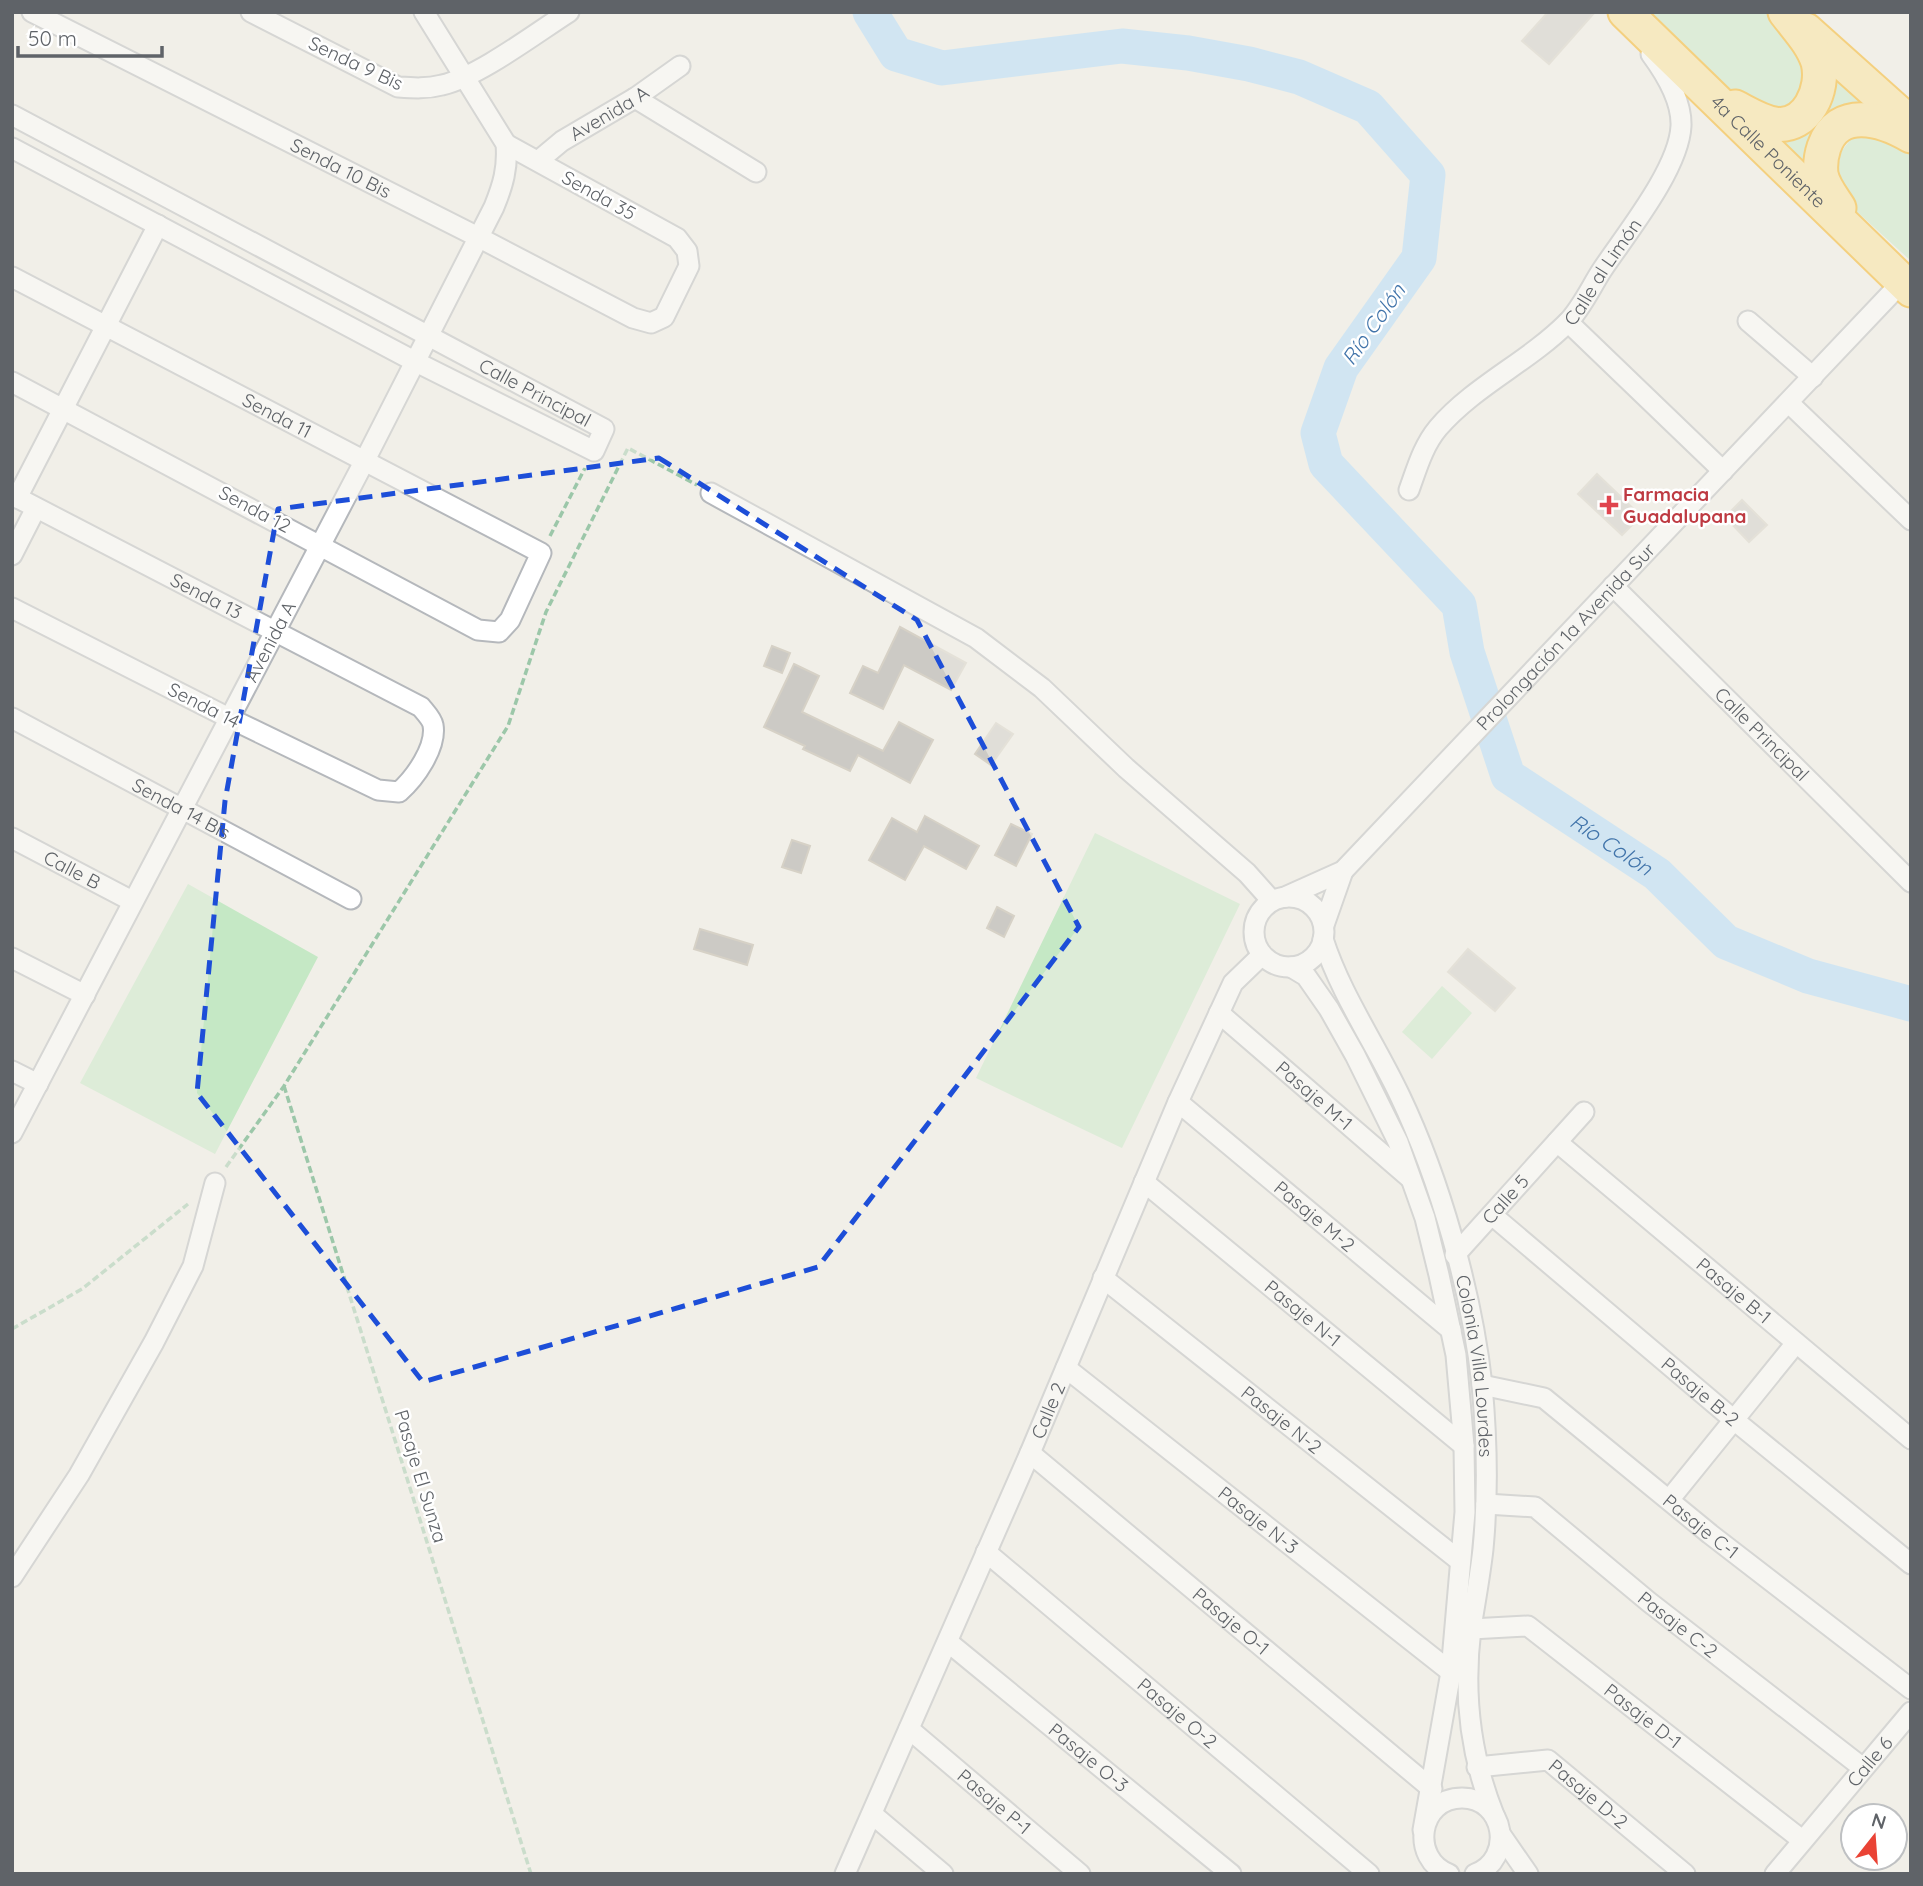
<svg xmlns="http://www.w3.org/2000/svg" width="1923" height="1886" viewBox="0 0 1923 1886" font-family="Quicksand,sans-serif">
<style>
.green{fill:#c5e8c5}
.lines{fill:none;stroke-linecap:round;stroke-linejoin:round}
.river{stroke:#aadaff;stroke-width:35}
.building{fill:#cccac5;stroke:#d6d1c6;stroke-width:2}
.street-casing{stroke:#b5b8bc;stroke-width:23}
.highway-casing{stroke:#f9ab00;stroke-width:37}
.path{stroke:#9cc7a9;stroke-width:3.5;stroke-dasharray:7 3.5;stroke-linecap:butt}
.street{stroke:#fff;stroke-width:19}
.highway{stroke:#fde293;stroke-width:33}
.marked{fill:none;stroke:#1d4ed8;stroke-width:5;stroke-dasharray:14 9;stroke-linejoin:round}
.health-dot{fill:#e0444e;stroke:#fff;stroke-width:2.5}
.labels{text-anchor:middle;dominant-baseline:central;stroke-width:5;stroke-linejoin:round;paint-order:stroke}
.street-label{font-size:19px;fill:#5f6368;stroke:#fff}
.health-label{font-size:19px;font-weight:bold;fill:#be3a42;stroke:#fff;text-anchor:start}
.water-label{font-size:21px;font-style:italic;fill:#4174aa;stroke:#fff}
</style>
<rect width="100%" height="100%" fill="#f1efe8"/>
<path class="green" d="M 1649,12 L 1765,12 L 1797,41 L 1809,96 L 1780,117 L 1751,105 L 1726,86 Z
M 1829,67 L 1873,111 L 1813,171 L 1769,134 Z
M 1866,131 L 1911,150 L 1911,261 L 1842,198 L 1837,173 L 1841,152 L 1854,135 Z
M 1095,833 L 1240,904 L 1122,1148 L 976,1078 Z
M 188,884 L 318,957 L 215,1154 L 80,1083 Z
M 1442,986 L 1472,1013 L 1432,1059 L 1402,1032 Z"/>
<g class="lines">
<path class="river" id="s1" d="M 870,12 L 896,54 L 942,68 L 1122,46 L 1188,53 L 1249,64 L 1299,77 L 1368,107 L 1428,175 L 1419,258 L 1341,368 L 1318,433 L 1326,464 L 1459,605 L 1467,652 L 1508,776 L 1657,874 L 1726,942 L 1808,976 L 1911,1004"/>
</g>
<path class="building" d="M 1548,12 L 1595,12 L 1549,64 L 1522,41 Z
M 1597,474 L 1641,516 L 1622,535 L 1578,494 Z
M 1742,500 L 1767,525 L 1749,542 L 1725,517 Z
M 900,627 L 966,663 L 951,690 L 904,665 L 883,709 L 850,693 L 863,666 L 878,673 Z
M 772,646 L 790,653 L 782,673 L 764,666 Z
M 794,664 L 819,676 L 802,712 L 883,751 L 899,722 L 933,740 L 910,783 L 858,755 L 850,771 L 803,749 L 805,746 L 764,727 Z
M 996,723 L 1013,734 L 991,765 L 975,754 Z
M 925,816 L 979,846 L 966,869 L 924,846 L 905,880 L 869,860 L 892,818 L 917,832 Z
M 1011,824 L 1032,834 L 1016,866 L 995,855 Z
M 792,840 L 810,846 L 801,873 L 782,867 Z
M 997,907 L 1014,916 L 1004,937 L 987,928 Z
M 700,929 L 753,945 L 747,965 L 694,949 Z
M 1468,949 L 1515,988 L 1495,1011 L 1448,972 Z"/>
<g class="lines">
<defs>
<g id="street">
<path id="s2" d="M 32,12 L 478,237 L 633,318 L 651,323 L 664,317 L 689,266 L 687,251 L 677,238 L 506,144"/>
<path d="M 251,12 L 398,87 C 413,88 427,89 442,85 C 478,77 536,33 569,12"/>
<path d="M 635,98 L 756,172"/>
<path id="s3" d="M 12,115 L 604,429 L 594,451 L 414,361 L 12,148"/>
<path id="s4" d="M 538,161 L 562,141 L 635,98 L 680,66"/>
<path id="s5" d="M 12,277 L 541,553 L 510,620 L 499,632 L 478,630 L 12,382"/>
<path d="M 1748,321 L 1813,377"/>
<path d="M 1568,322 L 1723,471"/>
<path d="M 1789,403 L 1911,520"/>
<path id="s6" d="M 1409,490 C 1417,468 1423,446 1438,428 C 1474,386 1528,362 1567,323 C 1581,309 1591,287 1602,270 C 1626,234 1679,169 1681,126 C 1682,101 1665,73 1651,54"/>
<path d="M 711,493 L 976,638 L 1042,688 L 1126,768 L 1247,873 L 1272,901"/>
<path id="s7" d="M 12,495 L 421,707 C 425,712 432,719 433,725 C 437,747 415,778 399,792 L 378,790 L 229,718 L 12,608"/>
<path d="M 17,498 L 158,225"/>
<path d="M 12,555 L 36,508"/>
<path id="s8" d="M 1613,586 L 1911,882"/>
<path id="s9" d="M 12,718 L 351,899"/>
<path id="s10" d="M 12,838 L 132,901"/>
<path id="s11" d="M 1285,897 L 1343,871 L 1902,282"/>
<circle cx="1289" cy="932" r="35"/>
<path d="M 1324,925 L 1343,871"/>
<path id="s12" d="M 1323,939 C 1341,995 1375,1043 1400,1096 C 1440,1180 1472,1293 1482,1385 C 1487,1439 1488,1496 1483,1549 C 1480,1576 1475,1602 1471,1628 C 1463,1692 1470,1755 1494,1815"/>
<path d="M 12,958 L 85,995"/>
<path d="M 1291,967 L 1306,976 L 1329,1009 L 1355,1055 L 1398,1142 L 1425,1218 L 1439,1275 L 1456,1355 L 1464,1446 L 1465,1512 L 1451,1672 L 1423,1830"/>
<path id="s13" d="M 1219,1013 L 1410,1178"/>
<path d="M 12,1071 L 38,1084"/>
<path id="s14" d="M 1178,1102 L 1451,1330"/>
<path id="s15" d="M 12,1133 L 364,462 L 494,207 C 503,185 508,168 506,144 L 424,12"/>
<path id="s16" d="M 1557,1142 L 1911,1439"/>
<path id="s17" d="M 1144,1182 L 1464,1446"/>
<path id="s18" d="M 1492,1215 L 1734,1420 L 1911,1564"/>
<path id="s19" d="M 1455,1255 L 1584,1112"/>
<path id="s20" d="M 1103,1278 L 1460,1561"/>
<path id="s21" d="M 1066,1368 L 1451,1672"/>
<path id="s22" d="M 1482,1385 L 1544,1398 L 1710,1534 L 1911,1689"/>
<path id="s23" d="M 1030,1453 L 1432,1789"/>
<path d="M 1669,1500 L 1796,1343"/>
<path id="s24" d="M 1486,1504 L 1535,1507 L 1649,1602 L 1863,1768"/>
<path id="s25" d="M 986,1552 L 1369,1874"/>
<path d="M 12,1577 L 79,1475 L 154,1342 L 193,1266 L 215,1183"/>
<path id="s26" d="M 1471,1629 L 1528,1626 L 1802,1840"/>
<path id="s27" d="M 948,1642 L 1231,1874"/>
<path id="s28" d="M 909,1729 L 1080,1874"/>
<path id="s29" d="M 1477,1767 L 1548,1760 L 1685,1874"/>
<path d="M 872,1814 L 943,1874"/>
<path d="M 1501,1835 L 1528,1874"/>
<path id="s30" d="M 845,1874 L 1030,1453 L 1178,1102 L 1233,983 L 1262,955"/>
<path d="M 1449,1874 C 1410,1859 1418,1798 1462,1798 C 1505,1798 1515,1859 1475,1874"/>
<path id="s31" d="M 1775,1874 L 1911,1712"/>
</g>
<g id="highway">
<path id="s32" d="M 1625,12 L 1911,290"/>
<path d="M 1806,30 L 1911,124"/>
<path d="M 1735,107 C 1747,113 1761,122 1775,124 C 1807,129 1825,89 1818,62 C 1812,43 1797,28 1785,12"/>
<path d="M 1839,208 C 1832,197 1823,186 1821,174 C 1820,165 1821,156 1824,147 C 1838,106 1882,119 1911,136"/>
</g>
</defs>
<use href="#street" class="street-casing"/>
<use href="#highway" class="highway-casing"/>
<path class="path" d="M 550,536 L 585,468
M 284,1086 L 531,1874
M 226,1167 L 284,1086 L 508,726 L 546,612 L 628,448 L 697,485
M 12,1329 L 82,1289 L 188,1204"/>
<use href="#street" class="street"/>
<use href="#highway" class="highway"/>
</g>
<path d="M0 0H1923V1886H0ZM 659,458 L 917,620 L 1079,927 L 818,1267 L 423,1382 L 197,1093 L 225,801 L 278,509 Z" fill="#f1efe8" fill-opacity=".55" fill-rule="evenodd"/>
<path class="marked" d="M 659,458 L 917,620 L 1079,927 L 818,1267 L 423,1382 L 197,1093 L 225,801 L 278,509 Z"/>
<path class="health-dot" d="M1605.5 494.5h7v7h7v7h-7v7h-7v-7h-7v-7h7z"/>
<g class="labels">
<g class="street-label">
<text transform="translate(356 63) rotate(25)">Senda 9 Bis</text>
<text stroke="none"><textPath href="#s4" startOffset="86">Avenida A</textPath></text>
<text stroke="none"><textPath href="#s32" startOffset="200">4a Calle Poniente</textPath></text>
<text stroke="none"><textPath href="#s2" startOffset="346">Senda 10 Bis</textPath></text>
<text transform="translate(599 195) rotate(29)">Senda 35</text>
<text stroke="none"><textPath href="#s6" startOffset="298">Calle al Limón</textPath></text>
<text stroke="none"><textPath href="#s3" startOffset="592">Calle Principal</textPath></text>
<text stroke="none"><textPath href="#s5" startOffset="299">Senda 11</textPath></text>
<text transform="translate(255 509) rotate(28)">Senda 12</text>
<text stroke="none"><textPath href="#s7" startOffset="219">Senda 13</textPath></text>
<text stroke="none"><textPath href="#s11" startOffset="387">Prolongación 1a Avenida Sur</textPath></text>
<text stroke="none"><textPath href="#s15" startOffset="555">Avenida A</textPath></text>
<text transform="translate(204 705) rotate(27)">Senda 14</text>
<text stroke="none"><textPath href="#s8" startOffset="210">Calle Principal</textPath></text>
<text stroke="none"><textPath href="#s9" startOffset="192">Senda 14 Bis</textPath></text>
<text stroke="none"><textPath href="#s10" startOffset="68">Calle B</textPath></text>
<text stroke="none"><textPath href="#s13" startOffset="126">Pasaje M-1</textPath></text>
<text stroke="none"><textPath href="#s19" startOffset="75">Calle 5</textPath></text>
<text stroke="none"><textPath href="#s14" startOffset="178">Pasaje M-2</textPath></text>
<text stroke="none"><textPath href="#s16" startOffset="231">Pasaje B-1</textPath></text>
<text stroke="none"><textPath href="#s17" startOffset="206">Pasaje N-1</textPath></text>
<text stroke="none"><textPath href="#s12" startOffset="457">Colonia Villa Lourdes</textPath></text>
<text stroke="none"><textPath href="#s18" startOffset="273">Pasaje B-2</textPath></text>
<text stroke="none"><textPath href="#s30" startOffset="506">Calle 2</textPath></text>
<text stroke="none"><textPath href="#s20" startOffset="228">Pasaje N-2</textPath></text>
<text transform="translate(421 1476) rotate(73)">Pasaje El Sunza</text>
<text stroke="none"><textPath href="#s21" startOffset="245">Pasaje N-3</textPath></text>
<text stroke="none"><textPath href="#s22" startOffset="266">Pasaje C-1</textPath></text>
<text stroke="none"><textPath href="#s23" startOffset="262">Pasaje O-1</textPath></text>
<text stroke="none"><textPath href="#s24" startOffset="234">Pasaje C-2</textPath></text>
<text stroke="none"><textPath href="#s25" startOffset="250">Pasaje O-2</textPath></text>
<text stroke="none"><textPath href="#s26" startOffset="203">Pasaje D-1</textPath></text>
<text stroke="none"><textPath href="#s27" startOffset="182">Pasaje O-3</textPath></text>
<text stroke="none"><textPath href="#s31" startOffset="147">Calle 6</textPath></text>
<text stroke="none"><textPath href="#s29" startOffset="124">Pasaje D-2</textPath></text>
<text stroke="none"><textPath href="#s28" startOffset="112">Pasaje P-1</textPath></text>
</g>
<g class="health-label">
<text x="1623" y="494">Farmacia<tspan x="1623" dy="22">Guadalupana</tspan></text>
</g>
<g class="water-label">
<text transform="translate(1373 324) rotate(-55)">Río Colón</text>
<text stroke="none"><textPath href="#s1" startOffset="1440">Río Colón</textPath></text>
</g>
</g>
<rect width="1923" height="1886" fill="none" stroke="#5f6368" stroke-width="28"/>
<g transform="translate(1874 1837) rotate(17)"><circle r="33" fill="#ffffff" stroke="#bfc1c3" stroke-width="2"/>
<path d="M0-5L12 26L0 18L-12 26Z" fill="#ea4335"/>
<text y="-10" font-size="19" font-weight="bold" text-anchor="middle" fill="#5f6368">N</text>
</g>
<path d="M18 46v10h144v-10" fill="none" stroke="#5f6368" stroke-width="3.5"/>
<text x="28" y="46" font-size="21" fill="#5f6368" stroke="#ffffff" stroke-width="5" paint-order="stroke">50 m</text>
</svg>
